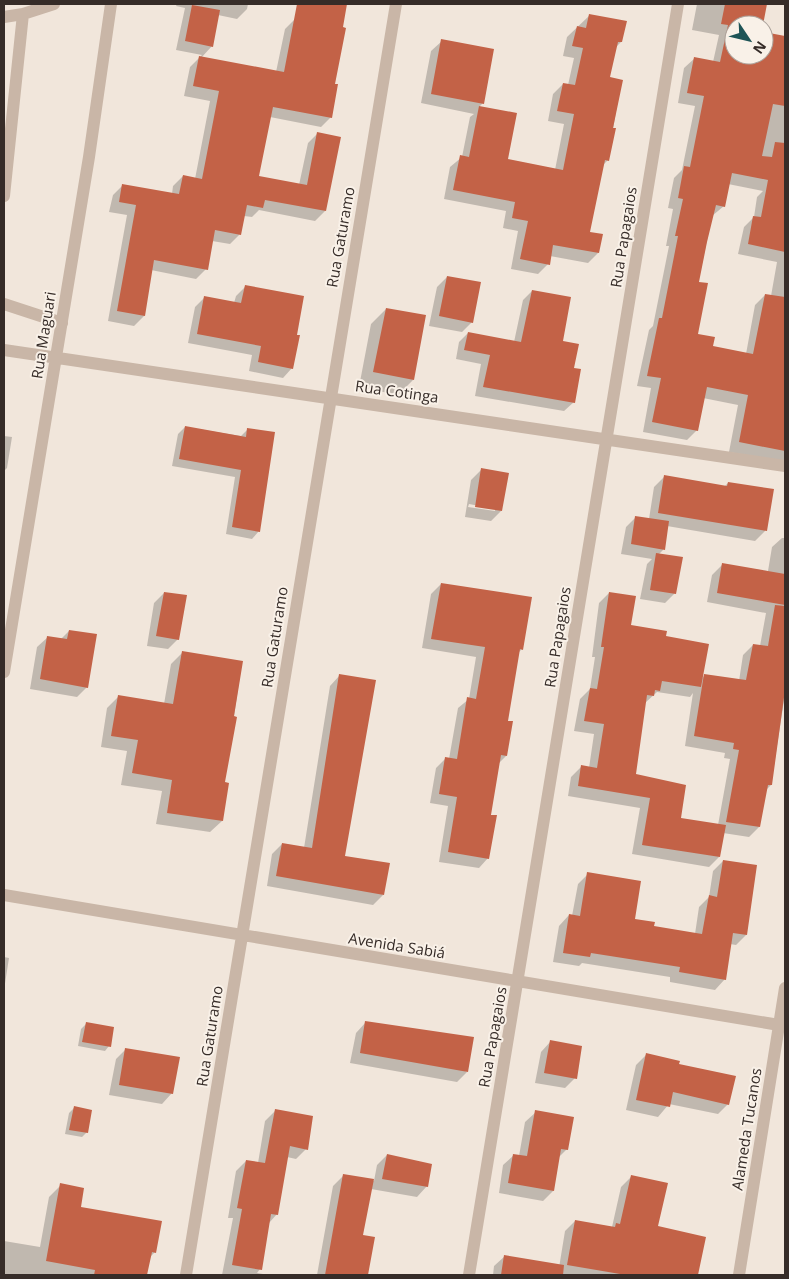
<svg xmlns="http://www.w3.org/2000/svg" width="789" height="1279" viewBox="0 0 789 1279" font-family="'Open Sans',sans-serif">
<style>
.shadow{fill:#0003;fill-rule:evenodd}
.building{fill:#c36247}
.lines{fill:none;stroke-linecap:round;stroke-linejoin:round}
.service{stroke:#c9b6a7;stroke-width:12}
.minor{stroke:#c9b6a7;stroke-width:12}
.labels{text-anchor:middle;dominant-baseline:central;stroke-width:4;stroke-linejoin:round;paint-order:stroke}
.street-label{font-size:15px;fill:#362c28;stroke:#f9f1e8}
</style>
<rect width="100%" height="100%" fill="#f1e6db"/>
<path class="shadow" d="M 177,4 L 248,4 L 247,9 L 237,19 L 218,15 L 212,46 L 201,58 L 276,72 L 285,29 L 295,19 L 308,22 L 312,4 L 346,4 L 333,85 L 331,117 L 321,127 L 270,117 L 258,177 L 299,185 L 308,143 L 318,133 L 325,211 L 315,221 L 259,210 L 252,217 L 244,216 L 240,234 L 230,244 L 212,241 L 206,269 L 196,279 L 151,270 L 144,316 L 134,326 L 108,321 L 127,215 L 109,212 L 113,195 L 123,185 L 172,194 L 173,186 L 183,176 L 195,179 L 210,101 L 184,96 L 190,67 L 202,55 L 176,50 L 185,8 L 176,6 Z
M 697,4 L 766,4 L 762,25 L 734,25 L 734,55 L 764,55 L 764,34 L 785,38 L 785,179 L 779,189 L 785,190 L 785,462 L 729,452 L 738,405 L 703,398 L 697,430 L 687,440 L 643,432 L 651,388 L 637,386 L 649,330 L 653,326 L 669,246 L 666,246 L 673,209 L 668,208 L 674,178 L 682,170 L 695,106 L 678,103 L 684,68 L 695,58 L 713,62 L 719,35 L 692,30 ZM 728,184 L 763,191 L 757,197 L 754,217 L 744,227 L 738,254 L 777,262 L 771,296 L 765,295 L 755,305 L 746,354 L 711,347 L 697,335 L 698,283 L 712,216 L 724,206 Z
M 590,15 L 621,42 L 615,48 L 609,78 L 621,81 L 608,160 L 602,166 L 589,233 L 598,253 L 588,263 L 550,256 L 548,264 L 538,274 L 511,269 L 518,231 L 503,228 L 506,211 L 444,199 L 450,167 L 462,157 L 470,117 L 474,114 L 421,103 L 431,51 L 442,41 L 483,103 L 479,107 L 516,114 L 507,160 L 555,170 L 564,124 L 548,121 L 553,94 L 563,84 L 568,85 L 574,58 L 563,56 L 567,37 Z
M 447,277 L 472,322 L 462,332 L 429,326 L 437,287 Z
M 245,287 L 295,336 L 292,368 L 283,378 L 249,371 L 252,355 L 188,343 L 195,307 L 205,297 L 234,303 L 236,296 Z
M 532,291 L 561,342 L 573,369 L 574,402 L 564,411 L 475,396 L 481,364 L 456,359 L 459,342 L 468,333 L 514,342 L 523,300 Z
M 386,309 L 413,380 L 398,395 L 359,387 L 371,324 Z
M 185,427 L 241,436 L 248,429 L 259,531 L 252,539 L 226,534 L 235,477 L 172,466 L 178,434 Z
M 4,436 L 12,437 L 7,468 L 4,471 Z
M 481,470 L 501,511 L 491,521 L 465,517 L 471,480 ZM 469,504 L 495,509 L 495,511 L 468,507 Z
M 664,477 L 724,487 L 728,483 L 772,490 L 765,531 L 755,541 L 667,526 L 663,550 L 658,555 L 675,593 L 665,603 L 640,599 L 647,564 L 652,559 L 621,554 L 626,527 L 636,517 L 649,519 L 654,487 Z
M 782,538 L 785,538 L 785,694 L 771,785 L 766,790 L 759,827 L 749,837 L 723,833 L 719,857 L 709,867 L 632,854 L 640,808 L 568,796 L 571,777 L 582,766 L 589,768 L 594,734 L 574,731 L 580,699 L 590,689 L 595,657 L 592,657 L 599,603 L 609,593 L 629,626 L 665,637 L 702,678 L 705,675 L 739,681 L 743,655 L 753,645 L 760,646 L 766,613 L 707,602 L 712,575 L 722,565 L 768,571 L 772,547 ZM 657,692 L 690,697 L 693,693 L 685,746 L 725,753 L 724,758 L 730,759 L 718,825 L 679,819 L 634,775 L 645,703 Z
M 441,584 L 522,649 L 518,653 L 506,722 L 506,756 L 499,763 L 490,816 L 488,858 L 479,868 L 439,862 L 448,806 L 430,803 L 436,768 L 446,758 L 449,759 L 458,708 L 469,699 L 476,657 L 422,648 L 431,594 Z
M 164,593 L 178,639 L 168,649 L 147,646 L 154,603 Z
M 69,631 L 87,687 L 77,697 L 30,689 L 37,647 L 48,637 L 61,639 Z
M 183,652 L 242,662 L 224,784 L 228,784 L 222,821 L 210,832 L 156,824 L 162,791 L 121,785 L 127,751 L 101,747 L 107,708 L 119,696 L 164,704 L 171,664 Z
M 340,675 L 343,857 L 383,895 L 373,905 L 267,886 L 272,854 L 282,844 L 304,848 L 330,686 Z
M 723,861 L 746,935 L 736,945 L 730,944 L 725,979 L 715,990 L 670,982 L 670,977 L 582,963 L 579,966 L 553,962 L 559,926 L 569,915 L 572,916 L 578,884 L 588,874 L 633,920 L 653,927 L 695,934 L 699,907 L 709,897 L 713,871 Z
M 4,957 L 9,958 L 4,990 Z
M 366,1022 L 467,1072 L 457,1082 L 350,1063 L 356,1033 Z
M 86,1024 L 109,1046 L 105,1051 L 78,1046 L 81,1029 Z
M 551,1041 L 575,1078 L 565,1088 L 535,1083 L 541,1052 Z
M 126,1049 L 172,1093 L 162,1104 L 109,1095 L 116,1059 Z
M 646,1055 L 678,1065 L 728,1104 L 718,1114 L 669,1104 L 658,1117 L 626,1110 L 636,1065 Z
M 74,1108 L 87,1132 L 82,1137 L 65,1134 L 69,1113 Z
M 275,1111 L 306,1149 L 296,1159 L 287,1157 L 277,1214 L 269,1223 L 260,1269 L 257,1273 L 269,1275 L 222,1275 L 233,1218 L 228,1218 L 236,1171 L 246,1161 L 258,1163 L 265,1121 Z
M 536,1112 L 567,1149 L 559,1157 L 553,1191 L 543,1201 L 499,1193 L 503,1165 L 514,1155 L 519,1156 L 525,1122 Z
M 387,1155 L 427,1186 L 417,1197 L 371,1189 L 362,1236 L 373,1238 L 367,1275 L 317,1275 L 333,1186 L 344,1175 L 374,1181 L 377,1165 Z
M 631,1177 L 657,1227 L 704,1238 L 696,1275 L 558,1274 L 565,1231 L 575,1221 L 612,1227 L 621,1187 Z
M 61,1185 L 79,1208 L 155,1252 L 149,1258 L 146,1275 L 4,1275 L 4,1241 L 40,1247 L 49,1197 Z
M 505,1256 L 550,1264 L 548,1275 L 493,1275 L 494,1266 Z"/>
<path class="building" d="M 297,4 L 347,4 L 343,27 L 346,28 L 335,84 L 338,84 L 332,118 L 273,107 L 259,176 L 307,185 L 317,132 L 341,137 L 326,211 L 265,200 L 263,208 L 247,205 L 241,235 L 215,230 L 208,270 L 154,260 L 145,316 L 117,311 L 136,205 L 119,202 L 122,184 L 179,194 L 183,175 L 202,179 L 219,91 L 193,86 L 199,56 L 284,72 Z
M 725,4 L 767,4 L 763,25 L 734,25 L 734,55 L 764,55 L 764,32 L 785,36 L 785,106 L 773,104 L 762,156 L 772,157 L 775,142 L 785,143 L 785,252 L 748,244 L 753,216 L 761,217 L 768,180 L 732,173 L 725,207 L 716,205 L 707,242 L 699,282 L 708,283 L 698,334 L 715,337 L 713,346 L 753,354 L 765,294 L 785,297 L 785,451 L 739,442 L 748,395 L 707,387 L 698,431 L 652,422 L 661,378 L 647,376 L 659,318 L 662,318 L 678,236 L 675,236 L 683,199 L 678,198 L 684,166 L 690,167 L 704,96 L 687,93 L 694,57 L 720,62 L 728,25 L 721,24 Z
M 192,5 L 220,10 L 213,47 L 185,41 Z
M 589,14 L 627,21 L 622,42 L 618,42 L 610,77 L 623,80 L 613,128 L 616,128 L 609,161 L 605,160 L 590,232 L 603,234 L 599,253 L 553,245 L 550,265 L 520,259 L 528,221 L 512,218 L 515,202 L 453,190 L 460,155 L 469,157 L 479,106 L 517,113 L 508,159 L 563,170 L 574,114 L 557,111 L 563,83 L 575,85 L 583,48 L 572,46 L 577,26 L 586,28 Z
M 441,39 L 494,49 L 484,104 L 431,94 Z
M 447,276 L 481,282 L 473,323 L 439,316 Z
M 245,285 L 304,296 L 297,335 L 300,335 L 293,369 L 258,362 L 261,346 L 197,334 L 204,296 L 241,303 Z
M 532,290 L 571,297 L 563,341 L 579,344 L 574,368 L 581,369 L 575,403 L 483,387 L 490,355 L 464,350 L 468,332 L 521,342 Z
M 386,308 L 426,315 L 414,380 L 373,372 Z
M 185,426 L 246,437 L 247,428 L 275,432 L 260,532 L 232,527 L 241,470 L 179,459 Z
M 481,468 L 509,473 L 502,511 L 475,507 Z
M 664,475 L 727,486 L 728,482 L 774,489 L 767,531 L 658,513 Z
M 635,516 L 669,521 L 665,550 L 631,544 Z
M 656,553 L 683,557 L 676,594 L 650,590 Z
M 722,563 L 785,574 L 785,605 L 717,593 Z
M 441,583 L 532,597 L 523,650 L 520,649 L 508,721 L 513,721 L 507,756 L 501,755 L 491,815 L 497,815 L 489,859 L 448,852 L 457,797 L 439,794 L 445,757 L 457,759 L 467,697 L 476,699 L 485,647 L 431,639 Z
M 164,592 L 187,595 L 179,640 L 156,636 Z
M 609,592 L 636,596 L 631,625 L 667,631 L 666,636 L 709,644 L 701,687 L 662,681 L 660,691 L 655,690 L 654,696 L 647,695 L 636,774 L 686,785 L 681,818 L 726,825 L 720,857 L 642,845 L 650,798 L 578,786 L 581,765 L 597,768 L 604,724 L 584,721 L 590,688 L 597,689 L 604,647 L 601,647 Z
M 775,605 L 785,606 L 785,690 L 772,785 L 768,785 L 760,827 L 726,822 L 739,750 L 733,749 L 734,743 L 694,736 L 704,674 L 746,680 L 753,644 L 768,646 Z
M 69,630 L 97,634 L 88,688 L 40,679 L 47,636 L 67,639 Z
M 182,651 L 243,661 L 234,716 L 237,717 L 225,782 L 229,783 L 223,821 L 167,813 L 172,780 L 132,773 L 138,740 L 111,736 L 118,695 L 173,704 Z
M 339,674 L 376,680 L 345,856 L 390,863 L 384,895 L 276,876 L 282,843 L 312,848 Z
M 723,860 L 757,865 L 747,935 L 733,933 L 726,980 L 679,972 L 680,967 L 591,953 L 590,957 L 563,953 L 569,914 L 580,916 L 587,872 L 641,881 L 635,919 L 655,922 L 654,926 L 702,934 L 709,895 L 717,897 Z
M 365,1021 L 474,1037 L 468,1072 L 360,1053 Z
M 86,1022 L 114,1027 L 111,1047 L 82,1042 Z
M 550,1040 L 582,1046 L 577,1079 L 544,1073 Z
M 125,1048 L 180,1057 L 173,1094 L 119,1085 Z
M 646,1053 L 680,1061 L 679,1064 L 736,1076 L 729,1105 L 673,1092 L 670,1107 L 636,1100 Z
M 74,1106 L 92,1110 L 88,1133 L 69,1130 Z
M 275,1109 L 313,1116 L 308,1150 L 290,1146 L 278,1215 L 271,1214 L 262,1270 L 232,1265 L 242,1209 L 237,1208 L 246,1160 L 265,1163 Z
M 535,1110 L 574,1117 L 568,1150 L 561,1149 L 554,1191 L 508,1183 L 513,1154 L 527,1156 Z
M 387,1154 L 432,1164 L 428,1187 L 382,1179 Z
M 343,1174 L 374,1179 L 363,1235 L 375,1237 L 368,1275 L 325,1275 Z
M 631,1175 L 668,1183 L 658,1226 L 706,1237 L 698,1275 L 626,1275 L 567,1265 L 575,1220 L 615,1227 L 616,1223 L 620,1224 Z
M 60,1183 L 84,1188 L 81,1207 L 162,1221 L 156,1253 L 152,1252 L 147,1275 L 94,1275 L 95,1270 L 46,1261 Z
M 504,1255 L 564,1265 L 563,1275 L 501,1275 Z"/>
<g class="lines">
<path class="service" d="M 23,14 L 54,4
M 4,17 L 23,14 L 4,196
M 4,304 L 62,323"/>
<path class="minor" d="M 4,350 L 785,466
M 4,672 L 89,157 L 111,4
M 4,895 L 785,1026
M 186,1275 L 396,4
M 469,1275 L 678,4
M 739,1275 L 785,988"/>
</g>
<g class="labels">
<g class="street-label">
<text transform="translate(340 237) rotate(-80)">Rua Gaturamo</text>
<text transform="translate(623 237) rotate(-81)">Rua Papagaios</text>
<text transform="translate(43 335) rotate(-81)">Rua Maguari</text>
<text transform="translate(397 391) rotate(8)">Rua Cotinga</text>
<text transform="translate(274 637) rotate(-81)">Rua Gaturamo</text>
<text transform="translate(557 637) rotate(-81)">Rua Papagaios</text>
<text transform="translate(397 945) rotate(9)">Avenida Sabiá</text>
<text transform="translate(209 1036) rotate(-81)">Rua Gaturamo</text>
<text transform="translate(492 1037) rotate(-80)">Rua Papagaios</text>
<text transform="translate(746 1129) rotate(-81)">Alameda Tucanos</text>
</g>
</g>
<rect width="789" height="1279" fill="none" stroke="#362c28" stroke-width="10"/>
<g transform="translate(749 40) rotate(125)"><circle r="24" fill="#f9f1e8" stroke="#aba29b"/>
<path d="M0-4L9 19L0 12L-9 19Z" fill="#1e5456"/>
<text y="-8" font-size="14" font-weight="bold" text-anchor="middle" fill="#362c28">N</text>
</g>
</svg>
